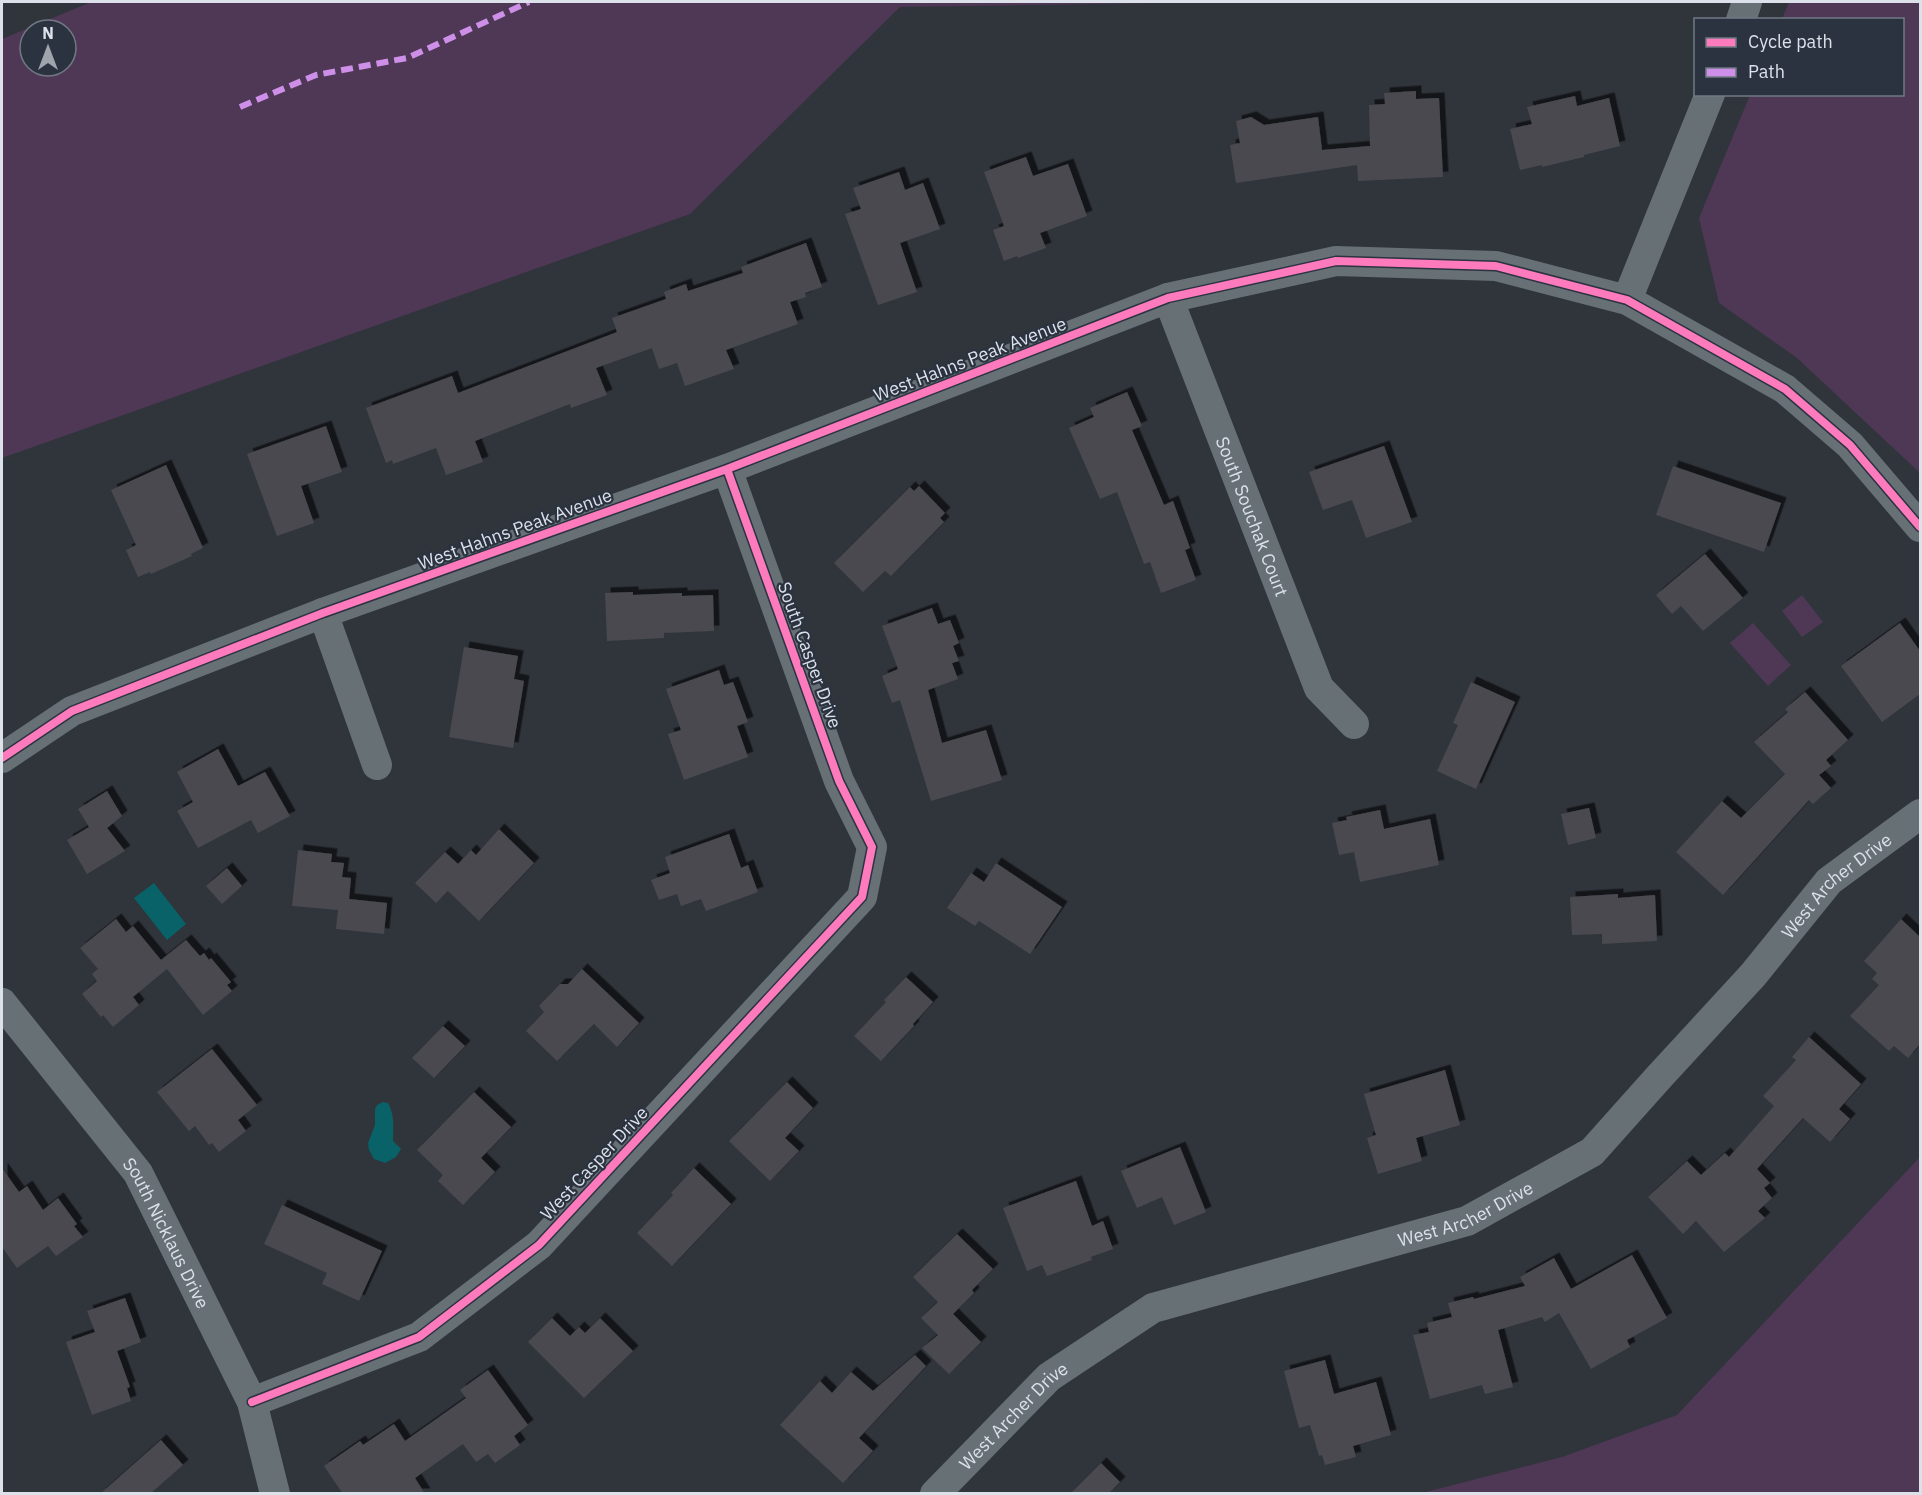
<svg xmlns="http://www.w3.org/2000/svg" width="1922" height="1495" viewBox="0 0 1922 1495" font-family="'IBM Plex Sans',sans-serif">
<style>
.green{fill:#4e3855;fill-rule:evenodd}
.water{fill:#096267}
.building{fill:#484a50;filter:url(#shadow)}
.lines{fill:none;stroke-linecap:round;stroke-linejoin:round}
.minor{stroke:#667075;stroke-width:30}
.quiet{stroke:#ce8fe9;stroke-width:6;stroke-dasharray:12 6;stroke-linecap:butt}
.cycleway-casing{stroke:#2b3340;stroke-width:11}
.cycleway{stroke:#fd7abc;stroke-width:8}
.labels{text-anchor:middle;dominant-baseline:central;stroke-width:4.5;stroke-linejoin:round;paint-order:stroke}
.street-label{font-size:18px;fill:#dce1ea;stroke:#2b3340}
</style>
<defs>
<filter id="shadow"><feDropShadow dx="5.5" dy="-5.5" stdDeviation="0" flood-color="#0009"/></filter>
</defs>
<rect width="100%" height="100%" fill="#30343b"/>
<path class="green" d="M 91,2 L 1222,2 L 900,7 L 690,214 L 2,458 L 2,39 ZM 30,30 L 66,30 L 66,66 L 30,66 Z
M 1789,2 L 1920,2 L 1920,473 L 1797,358 L 1719,303 L 1699,218 L 1750,95 L 1902,94 L 1902,20 L 1782,19 Z
M 1802,595 L 1823,622 L 1802,637 L 1782,611 Z
M 1753,623 L 1791,665 L 1768,686 L 1730,643 Z
M 1920,1157 L 1920,1493 L 1422,1493 L 1562,1457 L 1677,1415 Z"/>
<path class="water" d="M 154,883 L 186,924 L 167,940 L 134,898 Z
M 383,1102 L 388,1103 C 395,1116 393,1127 393,1141 L 401,1149 L 396,1157 L 385,1163 L 374,1159 L 369,1150 L 368,1143 L 375,1125 L 375,1109 L 377,1105 Z"/>
<path class="building" d="M 1416,91 L 1416,99 L 1439,98 L 1443,177 L 1358,181 L 1357,165 L 1236,183 L 1230,145 L 1240,143 L 1236,121 L 1251,117 L 1264,125 L 1318,117 L 1322,150 L 1370,146 L 1369,105 L 1385,104 L 1384,93 Z
M 1575,96 L 1577,106 L 1609,98 L 1620,146 L 1584,155 L 1584,157 L 1542,167 L 1542,165 L 1520,170 L 1510,129 L 1532,124 L 1527,107 Z
M 1026,157 L 1033,176 L 1068,164 L 1087,216 L 1040,233 L 1046,248 L 1018,258 L 1017,256 L 1004,261 L 993,230 L 1004,226 L 984,172 Z
M 899,172 L 905,190 L 923,183 L 940,229 L 900,243 L 917,292 L 878,305 L 845,214 L 861,209 L 853,188 Z
M 806,243 L 822,287 L 805,293 L 806,297 L 790,302 L 798,324 L 726,350 L 734,369 L 685,386 L 677,363 L 659,369 L 652,348 L 596,368 L 607,395 L 571,408 L 570,404 L 475,441 L 483,462 L 446,475 L 436,448 L 393,464 L 392,460 L 386,463 L 366,408 L 452,376 L 458,393 L 617,332 L 612,318 L 666,299 L 664,292 L 686,284 L 688,291 L 743,273 L 741,267 Z
M 1127,392 L 1142,426 L 1132,430 L 1164,505 L 1173,501 L 1190,548 L 1185,550 L 1196,580 L 1161,593 L 1150,562 L 1144,564 L 1117,492 L 1100,499 L 1069,428 L 1094,417 L 1090,408 Z
M 326,426 L 342,472 L 301,486 L 314,523 L 277,536 L 247,454 Z
M 1384,446 L 1412,522 L 1366,538 L 1352,500 L 1323,510 L 1309,472 Z
M 166,465 L 203,548 L 191,554 L 192,556 L 151,574 L 150,572 L 138,577 L 126,550 L 136,545 L 111,490 Z
M 1673,466 L 1781,503 L 1764,552 L 1656,515 Z
M 919,486 L 945,513 L 940,518 L 944,522 L 891,576 L 885,571 L 863,592 L 834,563 L 910,487 L 914,491 Z
M 1705,554 L 1743,598 L 1703,631 L 1681,606 L 1672,614 L 1656,595 Z
M 633,592 L 633,595 L 682,593 L 682,596 L 713,595 L 714,631 L 664,633 L 664,638 L 607,641 L 605,593 Z
M 932,608 L 938,624 L 950,620 L 959,643 L 953,646 L 959,661 L 952,663 L 958,679 L 928,690 L 942,743 L 986,730 L 1002,780 L 931,801 L 900,700 L 892,703 L 882,676 L 898,669 L 882,626 Z
M 1900,623 L 1920,651 L 1920,694 L 1882,722 L 1841,666 Z
M 464,647 L 518,656 L 514,679 L 524,681 L 513,748 L 449,737 Z
M 719,670 L 724,685 L 733,682 L 748,722 L 737,726 L 748,757 L 684,780 L 668,734 L 681,730 L 666,689 Z
M 1471,682 L 1515,702 L 1476,789 L 1437,771 L 1458,725 L 1453,723 Z
M 1805,692 L 1848,740 L 1826,760 L 1831,766 L 1819,775 L 1831,788 L 1813,804 L 1809,800 L 1723,895 L 1676,852 L 1722,801 L 1741,818 L 1785,774 L 1754,742 L 1788,712 L 1785,709 Z
M 218,749 L 238,786 L 265,772 L 290,816 L 258,833 L 251,820 L 198,848 L 177,811 L 193,802 L 177,772 Z
M 107,791 L 122,816 L 107,828 L 125,851 L 87,874 L 67,840 L 89,827 L 78,809 Z
M 1589,808 L 1596,838 L 1568,845 L 1561,814 Z
M 1380,810 L 1384,829 L 1430,819 L 1439,865 L 1360,882 L 1354,852 L 1339,855 L 1332,823 L 1347,820 L 1346,817 Z
M 499,829 L 534,863 L 479,921 L 448,891 L 436,903 L 415,883 L 445,852 L 458,864 L 471,850 L 476,855 Z
M 729,834 L 741,868 L 748,865 L 758,892 L 706,911 L 701,899 L 681,906 L 677,894 L 659,900 L 651,880 L 670,873 L 665,857 Z
M 298,850 L 332,854 L 331,862 L 344,863 L 342,877 L 351,878 L 349,899 L 387,903 L 384,934 L 336,929 L 338,910 L 292,906 Z
M 996,863 L 1062,907 L 1030,954 L 979,921 L 975,926 L 947,908 L 971,873 L 984,882 Z
M 227,868 L 242,886 L 222,904 L 206,886 Z
M 1618,894 L 1618,898 L 1655,895 L 1657,941 L 1602,944 L 1602,934 L 1572,935 L 1570,897 Z
M 116,919 L 126,932 L 133,926 L 161,960 L 186,940 L 200,956 L 204,953 L 209,960 L 211,958 L 231,982 L 227,985 L 232,991 L 203,1015 L 167,969 L 133,997 L 139,1005 L 113,1027 L 103,1015 L 101,1017 L 82,994 L 97,981 L 92,974 L 98,969 L 80,948 Z
M 1901,919 L 1920,937 L 1920,1044 L 1908,1058 L 1894,1046 L 1889,1051 L 1850,1016 L 1879,985 L 1872,979 L 1877,973 L 1864,961 Z
M 582,969 L 639,1023 L 617,1047 L 594,1024 L 557,1061 L 526,1031 L 544,1012 L 539,1006 L 560,984 L 568,984 Z
M 906,977 L 933,1002 L 913,1024 L 914,1026 L 881,1061 L 854,1036 L 886,1002 L 884,1000 Z
M 443,1026 L 465,1046 L 434,1078 L 412,1058 Z
M 1809,1037 L 1861,1084 L 1839,1109 L 1850,1119 L 1830,1142 L 1803,1118 L 1757,1169 L 1770,1183 L 1764,1188 L 1772,1198 L 1758,1211 L 1765,1218 L 1724,1252 L 1696,1221 L 1683,1234 L 1648,1197 L 1687,1161 L 1701,1175 L 1725,1153 L 1729,1157 L 1774,1106 L 1763,1096 L 1796,1060 L 1792,1057 Z
M 212,1049 L 257,1105 L 238,1120 L 246,1131 L 219,1152 L 212,1143 L 209,1145 L 195,1126 L 189,1131 L 157,1092 Z
M 1445,1070 L 1460,1125 L 1416,1138 L 1422,1161 L 1378,1174 L 1367,1138 L 1376,1135 L 1364,1094 Z
M 787,1082 L 813,1108 L 785,1138 L 799,1151 L 770,1181 L 729,1141 Z
M 474,1092 L 511,1127 L 481,1158 L 495,1172 L 463,1205 L 438,1181 L 443,1175 L 417,1150 Z
M 1180,1147 L 1206,1212 L 1174,1225 L 1162,1197 L 1137,1208 L 1121,1171 Z
M 2,1168 L 19,1192 L 27,1186 L 43,1210 L 58,1198 L 77,1224 L 74,1226 L 83,1237 L 56,1256 L 48,1246 L 17,1268 L 2,1247 Z
M 694,1168 L 731,1204 L 672,1266 L 637,1233 L 673,1195 L 671,1193 Z
M 1076,1181 L 1092,1226 L 1103,1221 L 1113,1249 L 1091,1257 L 1092,1260 L 1047,1276 L 1042,1265 L 1027,1271 L 1003,1208 Z
M 282,1205 L 382,1251 L 359,1301 L 322,1284 L 327,1273 L 264,1244 Z
M 957,1234 L 993,1269 L 972,1290 L 974,1293 L 953,1314 L 981,1342 L 949,1374 L 922,1348 L 938,1335 L 921,1318 L 938,1302 L 913,1277 Z
M 1632,1255 L 1667,1318 L 1627,1340 L 1630,1347 L 1591,1369 L 1559,1313 L 1545,1322 L 1542,1317 L 1498,1330 L 1513,1387 L 1485,1394 L 1482,1385 L 1430,1399 L 1413,1335 L 1429,1332 L 1427,1323 L 1452,1317 L 1448,1303 L 1473,1297 L 1474,1299 L 1525,1286 L 1520,1277 L 1554,1258 L 1571,1289 Z
M 125,1298 L 141,1342 L 117,1351 L 130,1387 L 127,1388 L 131,1401 L 92,1415 L 66,1342 L 95,1332 L 87,1311 Z
M 552,1318 L 570,1336 L 579,1327 L 585,1333 L 600,1318 L 633,1351 L 584,1398 L 528,1342 Z
M 915,1355 L 926,1366 L 859,1438 L 873,1451 L 843,1483 L 780,1425 L 820,1381 L 832,1393 L 851,1372 L 873,1391 Z
M 1325,1360 L 1334,1394 L 1376,1382 L 1391,1435 L 1353,1446 L 1356,1457 L 1325,1465 L 1322,1455 L 1319,1456 L 1310,1425 L 1299,1428 L 1284,1371 Z
M 488,1370 L 528,1425 L 514,1436 L 520,1445 L 495,1463 L 488,1454 L 476,1462 L 463,1444 L 415,1478 L 425,1494 L 343,1494 L 324,1466 L 360,1441 L 363,1445 L 394,1424 L 405,1441 L 466,1398 L 460,1390 Z
M 161,1440 L 183,1465 L 150,1494 L 100,1494 Z
M 1101,1463 L 1120,1482 L 1108,1494 L 1070,1494 Z"/>
<g class="lines">
<g class="minor">
<path d="M 1741,20 L 1747,2"/>
<path id="s1" d="M 1168,298 L 1319,688 L 1354,724"/>
<path d="M 1627,300 L 1710,94"/>
<path d="M 323,613 L 377,765"/>
<path d="M 2,758 L 72,711 L 323,613 L 727,469 L 1168,298 L 1336,261 L 1496,266 L 1627,300 L 1785,389 L 1850,445 L 1920,527"/>
<path id="s2" d="M 2,1003 L 138,1173 L 252,1402 L 275,1494"/>
<path d="M 252,1402 L 419,1337 L 539,1245 L 862,897 L 872,847 L 839,781 L 727,469"/>
<path id="s3" d="M 935,1494 L 1049,1377 L 1153,1308 L 1467,1221 L 1592,1152 L 1659,1077 L 1753,975 L 1829,881 L 1920,814"/>
</g>
<path class="quiet" d="M 240,107 L 316,75 L 407,58 L 529,2
M 1920,1494 L 1920,1493"/>
<defs>
<path id="cycleway" d="M 2,758 L 72,711 L 323,613 L 727,469 L 1168,298 L 1336,261 L 1496,266 L 1627,300 L 1785,389 L 1850,445 L 1920,527
M 252,1402 L 419,1337 L 539,1245 L 862,897 L 872,847 L 839,781 L 727,469"/>
</defs>
<use href="#cycleway" class="cycleway-casing"/>
<use href="#cycleway" class="cycleway"/>
</g>
<g class="labels">
<g class="street-label">
<text transform="translate(970 359) rotate(-21)">West Hahns Peak Avenue</text>
<text stroke="none"><textPath href="#s1" startOffset="234">South Souchak Court</textPath></text>
<text transform="translate(515 529) rotate(-20)">West Hahns Peak Avenue</text>
<text transform="translate(810 655) rotate(70)">South Casper Drive</text>
<text stroke="none"><textPath href="#s3" startOffset="1119">West Archer Drive</textPath></text>
<text transform="translate(594 1163) rotate(-47)">West Casper Drive</text>
<text stroke="none"><textPath href="#s3" startOffset="615">West Archer Drive</textPath></text>
<text stroke="none"><textPath href="#s2" startOffset="284">South Nicklaus Drive</textPath></text>
<text stroke="none"><textPath href="#s3" startOffset="111">West Archer Drive</textPath></text>
</g>
</g>
<rect width="1922" height="1495" fill="none" stroke="#dce1ea" stroke-width="6"/>
<rect x="1694" y="18" width="210" height="78" fill="#2b3340" stroke="#727984" stroke-width="1.5"/>
<rect x="1706" y="38" width="30" height="9" fill="#fd7abc" stroke="#727984" stroke-width="1.5"/>
<text x="1748" y="48" font-size="18" fill="#dce1ea">Cycle path</text>
<rect x="1706" y="68" width="30" height="9" fill="#ce8fe9" stroke="#727984" stroke-width="1.5"/>
<text x="1748" y="78" font-size="18" fill="#dce1ea">Path</text>
<g transform="translate(48 48)"><circle r="28" fill="#2b3340" stroke="#727984" stroke-width="1.5"/>
<path d="M0-4.5L10 22L0 15L-10 22Z" fill="#a0a4ad"/>
<text y="-9" font-size="16" font-weight="bold" text-anchor="middle" fill="#dce1ea">N</text>
</g>
</svg>
